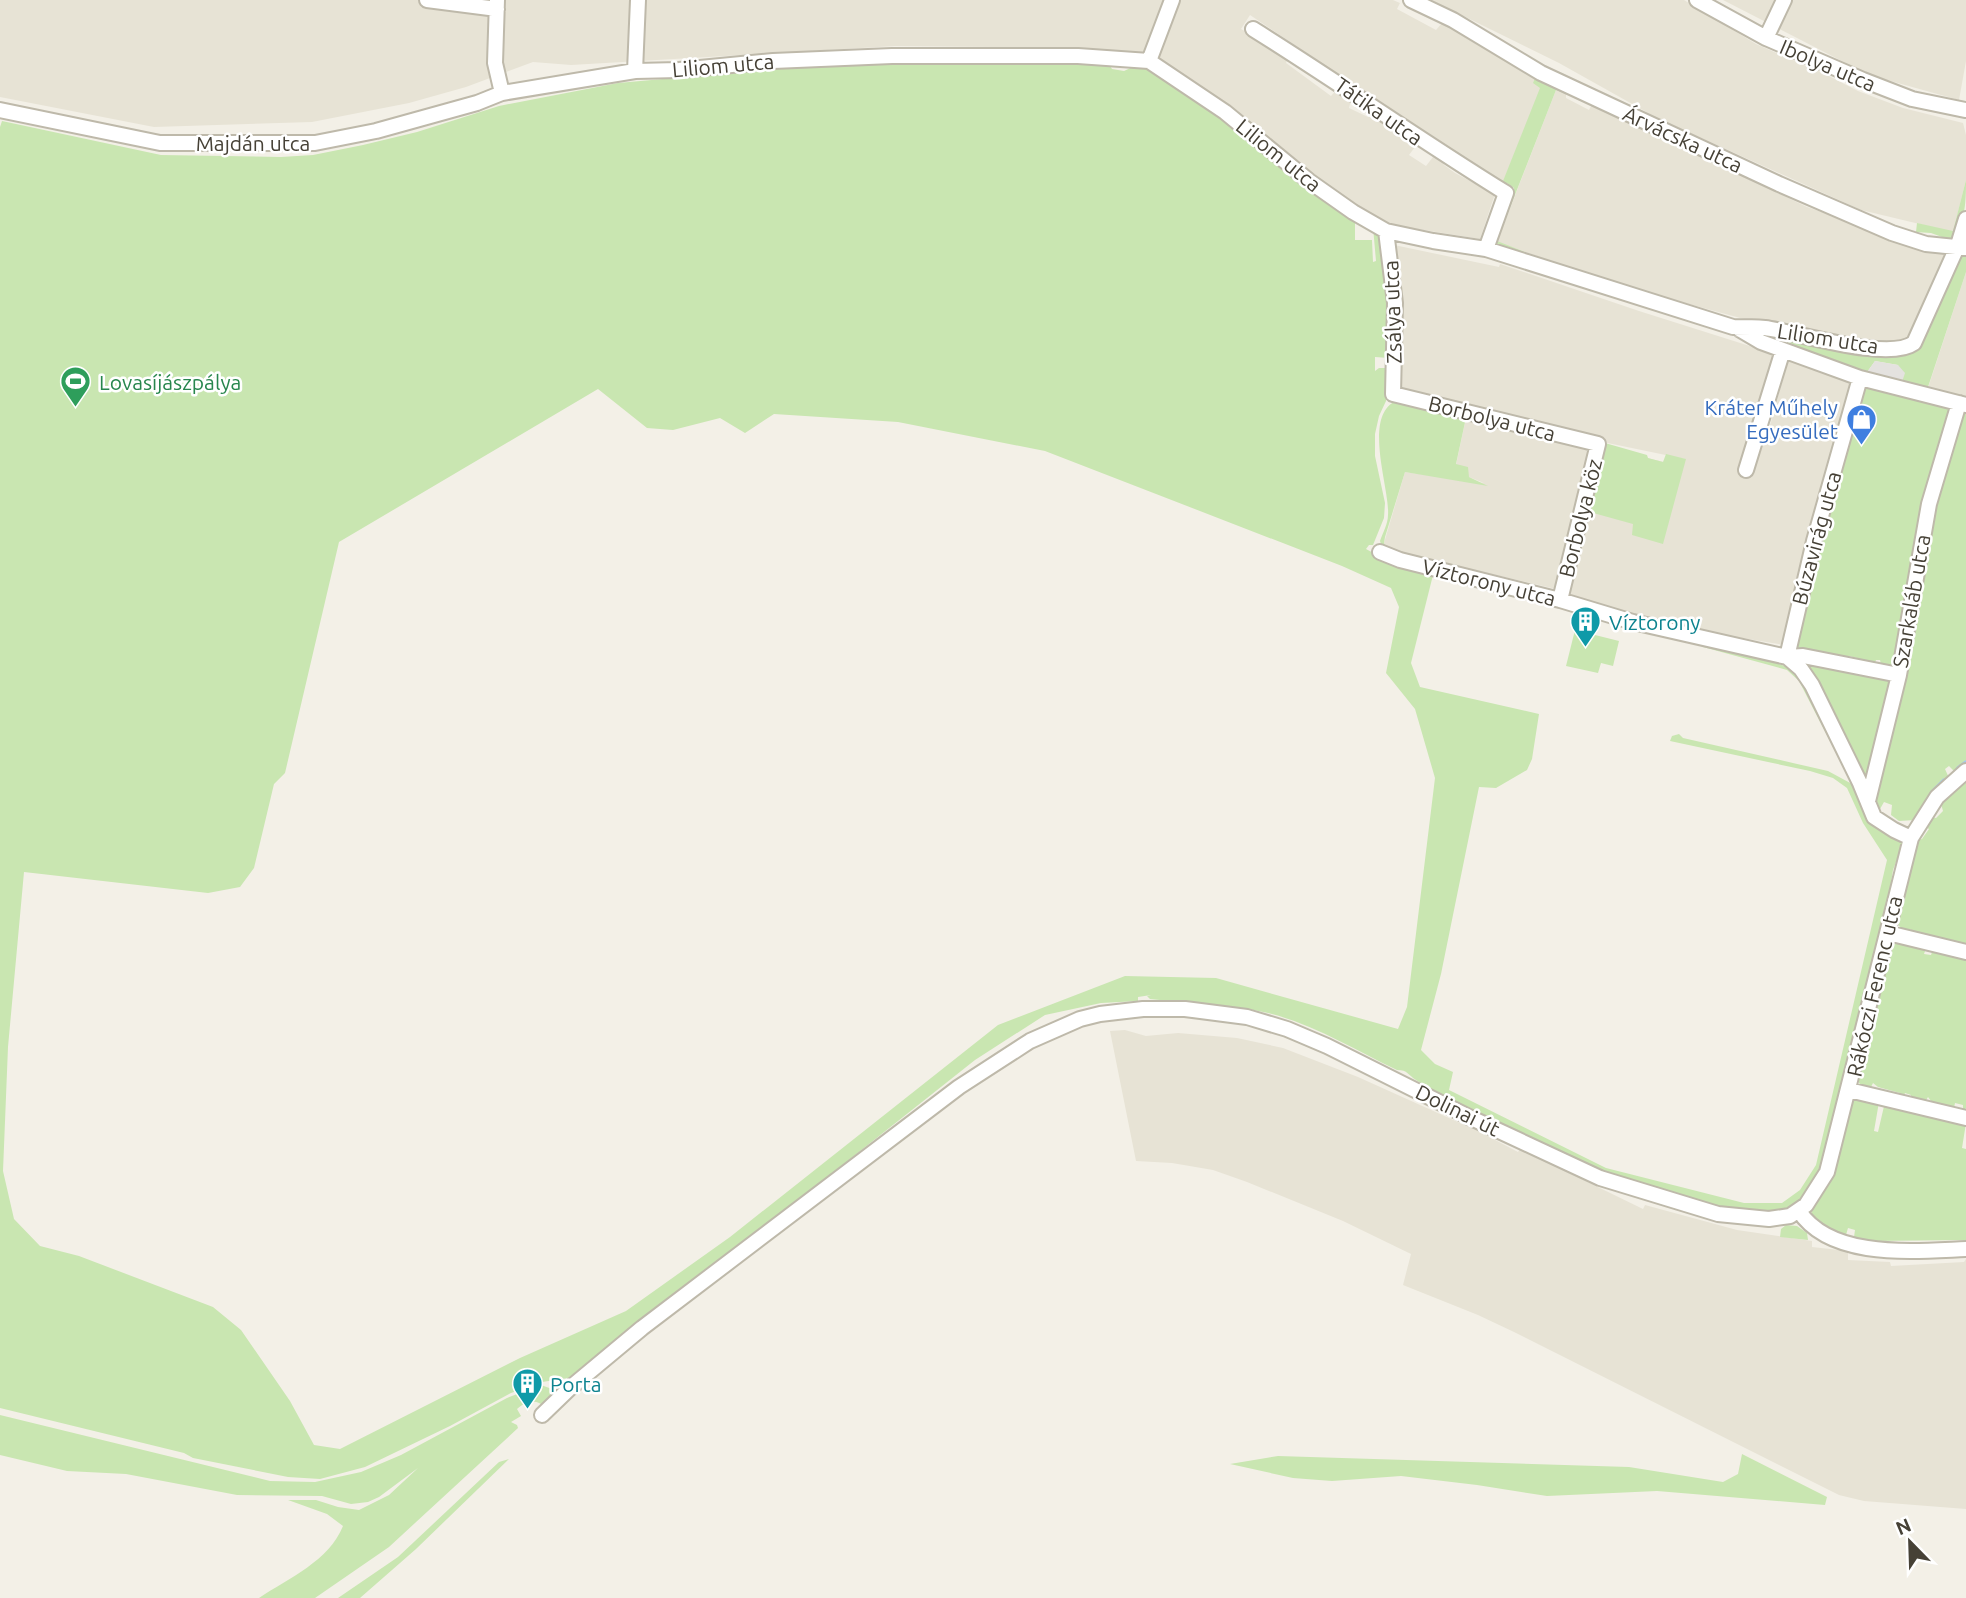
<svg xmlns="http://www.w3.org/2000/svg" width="1966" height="1598" viewBox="0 0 1966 1598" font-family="Ubuntu,sans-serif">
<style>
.residential{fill:#e7e3d5}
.green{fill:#c9e6b1;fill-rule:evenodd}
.parking{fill:#e4e2df}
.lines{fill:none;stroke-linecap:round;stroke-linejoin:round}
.stream{stroke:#a5c9ee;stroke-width:3.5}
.minor-casing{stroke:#beb9aa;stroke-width:18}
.minor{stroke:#fff;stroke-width:14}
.labels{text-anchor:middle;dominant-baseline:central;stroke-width:5;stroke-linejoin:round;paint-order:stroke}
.street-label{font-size:21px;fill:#464136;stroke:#fff}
.leisure-label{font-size:21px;fill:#27864d;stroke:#fff;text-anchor:start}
.shop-label{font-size:21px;fill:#366cbe;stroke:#fff;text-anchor:end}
.culture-label{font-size:21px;fill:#0d838f;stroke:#fff;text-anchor:start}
</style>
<rect width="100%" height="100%" fill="#f3f0e7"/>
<path class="residential" d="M 0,0 L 1167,0 L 1146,54 L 1141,55 L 1083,48 L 895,46 L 571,65 L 533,62 L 466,87 L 409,103 L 312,122 L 154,127 L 0,97 Z
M 1177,0 L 1393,0 L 1400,3 L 1397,9 L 1436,30 L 1442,23 L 1481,47 L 1484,44 L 1536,76 L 1541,88 L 1503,182 L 1417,132 L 1371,96 L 1250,15 L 1241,29 L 1289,56 L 1286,63 L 1331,96 L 1339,87 L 1352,96 L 1349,108 L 1368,117 L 1373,110 L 1392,124 L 1415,147 L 1409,155 L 1426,166 L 1433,157 L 1441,159 L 1444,165 L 1455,173 L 1495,194 L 1480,239 L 1386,224 L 1333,194 L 1155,59 Z
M 1431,0 L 1684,0 L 1756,44 L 1823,73 L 1858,91 L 1903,108 L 1963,123 L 1966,135 L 1966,180 L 1953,232 L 1861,210 L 1659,119 L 1559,63 Z
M 1723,0 L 1966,0 L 1966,61 L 1959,100 L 1869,75 Z
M 1556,90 L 1566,94 L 1566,98 L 1589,110 L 1592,104 L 1807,207 L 1947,255 L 1915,337 L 1905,345 L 1870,345 L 1777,328 L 1619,285 L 1497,242 Z
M 1394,245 L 1499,267 L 1500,264 L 1639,311 L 1775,354 L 1740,472 L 1752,476 L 1771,422 L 1788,360 L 1853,382 L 1784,645 L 1682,628 L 1575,597 L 1567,590 L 1600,447 L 1664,462 L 1685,459 L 1598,441 L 1400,388 Z
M 1966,272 L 1966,397 L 1928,388 Z
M 1467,413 L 1589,450 L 1560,581 L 1556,589 L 1392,551 L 1387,549 L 1384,543 L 1405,472 L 1484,483 L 1469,477 L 1456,465 Z
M 1125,1030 L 1146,1036 L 1178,1033 L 1237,1038 L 1283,1048 L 1358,1077 L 1480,1132 L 1518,1152 L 1520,1149 L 1643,1209 L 1645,1205 L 1737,1230 L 1812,1241 L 1812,1247 L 1848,1251 L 1848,1260 L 1890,1262 L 1891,1266 L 1964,1262 L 1966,1259 L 1966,1509 L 1864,1501 L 1839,1495 L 1514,1332 L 1478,1315 L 1403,1285 L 1411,1254 L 1343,1221 L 1247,1182 L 1213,1170 L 1172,1163 L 1136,1161 L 1110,1031 Z"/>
<path class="green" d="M 873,61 L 876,65 L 880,61 L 1077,61 L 1109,64 L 1112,69 L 1124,71 L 1139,64 L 1183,87 L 1355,218 L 1355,240 L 1372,240 L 1373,262 L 1376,261 L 1373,227 L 1381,231 L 1387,284 L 1385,285 L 1387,300 L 1389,301 L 1389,358 L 1375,357 L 1375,371 L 1379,368 L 1388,368 L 1386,401 L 1379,416 L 1375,434 L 1375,456 L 1385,503 L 1384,518 L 1373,545 L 1369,545 L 1366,549 L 1390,562 L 1433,575 L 1411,663 L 1420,687 L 1539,714 L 1532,759 L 1527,770 L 1496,788 L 1479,787 L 1441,974 L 1421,1050 L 1435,1064 L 1453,1072 L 1449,1090 L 1606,1168 L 1744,1203 L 1782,1203 L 1800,1190 L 1816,1165 L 1887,860 L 1863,823 L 1847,788 L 1833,778 L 1810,771 L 1670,741 L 1672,736 L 1679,734 L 1683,738 L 1828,771 L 1852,784 L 1799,681 L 1787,670 L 1703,647 L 1707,646 C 1722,649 1736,653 1751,657 C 1770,662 1785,663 1802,676 L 1859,791 L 1903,843 L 1893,870 L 1889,895 L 1824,1168 L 1807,1194 L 1793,1208 L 1768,1215 L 1726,1210 L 1605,1176 L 1503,1126 C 1499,1120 1491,1114 1483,1115 C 1460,1104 1436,1094 1416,1080 C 1408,1075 1408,1070 1397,1070 C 1355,1050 1313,1024 1268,1013 C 1230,1004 1189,1003 1150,999 L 1147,996 L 1151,995 L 1138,997 L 1138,1001 L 1101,1003 L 1045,1015 L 975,1060 L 575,1377 L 542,1382 L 511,1393 L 450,1426 L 365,1467 L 320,1479 L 288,1477 L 193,1458 L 184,1453 L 0,1408 L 0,127 L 2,121 L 161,155 L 281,157 L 313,155 L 363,145 L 417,132 L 499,106 L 618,83 L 776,69 L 811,64 ZM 598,389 L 647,428 L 673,430 L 720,418 L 745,433 L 774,414 L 898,422 L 1045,451 L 1342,566 L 1391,588 L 1399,607 L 1386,673 L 1415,709 L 1435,778 L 1407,1007 L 1398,1029 L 1216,978 L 1125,976 L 998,1025 L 730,1237 L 626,1311 L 520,1358 L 340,1449 L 314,1445 L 290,1401 L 241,1330 L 213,1307 L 79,1256 L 40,1246 L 14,1219 L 3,1171 L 8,1047 L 24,872 L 208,893 L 240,887 L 254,868 L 274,784 L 285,773 L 339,542 Z
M 1536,76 L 1567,92 L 1566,94 L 1556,90 L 1497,241 L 1525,252 L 1525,254 L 1496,245 L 1493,241 L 1505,208 L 1509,207 L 1514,188 L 1507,183 L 1502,186 L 1486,175 L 1487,172 L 1503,181 L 1540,88 L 1533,83 Z
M 1966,180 C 1966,206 1965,218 1953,241 L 1931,233 L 1916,232 L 1917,223 L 1953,231 Z
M 1960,248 L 1966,251 L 1966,272 L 1928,387 L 1941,391 L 1940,395 L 1902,385 L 1898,365 L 1875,361 L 1865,375 L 1772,342 L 1755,331 L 1908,350 Z
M 1864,385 L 1954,409 L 1896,669 L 1882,669 L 1880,660 L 1876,660 L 1874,665 L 1857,663 L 1857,658 L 1849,656 L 1847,660 L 1792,653 L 1793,639 Z
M 1396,401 L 1467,413 L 1456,464 L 1468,467 L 1469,477 L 1488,486 L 1405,472 L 1385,537 L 1384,543 L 1387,549 L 1382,547 L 1380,541 C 1383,532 1388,524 1388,515 C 1390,489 1362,416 1396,401 Z
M 1959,410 L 1966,411 L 1966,765 L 1955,772 L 1949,766 L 1945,769 L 1949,778 L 1915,820 L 1899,821 L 1891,815 L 1892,805 L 1884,802 L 1880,809 L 1876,799 L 1891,736 L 1935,503 Z
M 1605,443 L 1647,455 L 1648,458 L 1663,462 L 1666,454 L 1686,459 L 1663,544 L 1632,535 L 1633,524 L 1586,511 Z
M 1575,630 L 1619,641 L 1613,666 L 1601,663 L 1598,673 L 1566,666 Z
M 1804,659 L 1891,676 L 1890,683 L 1892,685 L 1867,782 L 1864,782 L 1806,668 Z
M 1966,778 L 1966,948 L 1948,943 L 1943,938 L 1923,935 L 1909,929 L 1904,932 L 1896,922 L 1912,854 L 1918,840 L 1922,839 L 1929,829 L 1924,826 L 1931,817 L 1936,818 L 1943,811 L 1941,804 L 1943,801 Z
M 1897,941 L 1926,948 L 1924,954 L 1931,955 L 1933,949 L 1966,957 L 1966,1108 L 1963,1112 L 1963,1105 L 1955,1103 L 1954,1108 L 1934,1105 L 1928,1097 L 1925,1102 L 1911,1098 L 1911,1095 L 1905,1093 L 1903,1098 L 1899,1097 L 1900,1093 L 1878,1087 L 1873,1083 L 1871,1087 L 1866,1086 L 1864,1088 L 1859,1083 L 1859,1071 L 1878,990 L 1884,991 L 1885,987 L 1879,985 L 1890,945 Z
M 1855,1097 L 1879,1102 L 1874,1131 L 1878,1132 L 1885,1102 L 1966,1123 L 1962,1148 L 1966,1149 L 1966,1240 L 1872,1241 L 1854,1237 L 1855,1230 L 1848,1228 L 1846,1235 L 1823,1228 L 1811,1214 Z
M 1786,1225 L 1797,1226 L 1807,1233 L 1808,1240 L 1780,1237 L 1781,1229 Z
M 541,1385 L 552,1389 L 554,1395 L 541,1404 C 531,1399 526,1402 517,1409 L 521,1416 L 511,1422 L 517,1425 L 518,1428 L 389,1547 L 315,1598 L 259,1598 C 289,1578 329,1561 343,1526 L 327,1514 L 288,1500 L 316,1500 L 338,1507 L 359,1510 L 389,1495 L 418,1468 L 379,1497 L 368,1502 L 351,1504 L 322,1496 L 237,1495 L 126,1474 L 67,1471 L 0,1455 L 0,1415 L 270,1481 L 315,1482 L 361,1472 L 401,1455 L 507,1398 Z
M 1742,1454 L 1827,1497 L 1825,1505 L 1657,1491 L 1547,1496 L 1477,1485 L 1401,1476 L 1332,1481 L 1293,1478 L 1230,1464 L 1278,1456 L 1629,1467 L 1723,1482 L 1738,1474 Z
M 509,1459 L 416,1549 L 360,1598 L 338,1598 L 398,1557 L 499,1462 Z"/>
<path class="parking" d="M 1875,361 L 1898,365 L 1905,373 L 1900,388 L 1865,375 Z"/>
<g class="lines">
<path class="stream" d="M 1958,768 L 1966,762
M 1932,792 L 1944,780"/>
<defs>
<path id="minor" d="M 427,0 L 497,9
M 497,0 L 495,63 L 502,93
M 1411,0 L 1453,20 L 1541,73 L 1779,184 L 1892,233 L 1926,244 L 1966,248
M 1697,0 L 1766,38 L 1863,80 L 1912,99 L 1965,110
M 1253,29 C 1338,82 1420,140 1506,193 L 1486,249
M 1766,38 L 1784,0
M 1149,61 L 1172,0
M 635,71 L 638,0
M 0,110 L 160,143 L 315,143 L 376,131 L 477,103 L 502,93 L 635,71 L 679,70 L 773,61 L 892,56 L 1078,56 L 1149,61 L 1225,112 L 1309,181 L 1353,212 L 1386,231 L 1433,241 L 1486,249 L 1733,327 C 1743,327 1754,327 1765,328 C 1797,332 1888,362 1914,343 L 1958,245 L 1966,219
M 1386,231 L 1395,303 L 1393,394 L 1598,444 L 1560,600
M 1739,329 L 1761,342 L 1860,378 L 1966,405
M 1746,470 L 1783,350
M 1380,552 L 1400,560 L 1560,600 L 1633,622 L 1787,657 L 1801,669 L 1812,685 L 1860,783 L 1874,817 L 1894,830 L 1911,838
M 1787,657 L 1814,541 L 1860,378
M 1787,657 L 1803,656 L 1899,675
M 1868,801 L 1899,675 L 1929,504 L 1959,403
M 1888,933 L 1966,952
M 1849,1090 L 1966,1118
M 1799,1211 C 1831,1260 1915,1251 1966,1249
M 542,1415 L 570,1388 L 642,1328 L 959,1087 L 1030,1041 L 1080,1019 L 1100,1014 L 1143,1009 L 1185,1009 L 1247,1017 L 1287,1029 L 1327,1046 L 1469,1117 L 1600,1178 L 1718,1214 L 1769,1219 L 1790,1216 L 1806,1205 L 1827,1172 L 1911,838 L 1937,797 L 1966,771"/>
</defs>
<use href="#minor" class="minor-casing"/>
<use href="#minor" class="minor"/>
</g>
<defs>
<symbol id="stadium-pin" viewBox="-11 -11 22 30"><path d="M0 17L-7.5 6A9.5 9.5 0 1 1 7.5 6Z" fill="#2e9e5b" stroke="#fff"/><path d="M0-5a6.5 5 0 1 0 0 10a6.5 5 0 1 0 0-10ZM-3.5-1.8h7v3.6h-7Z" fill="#fff"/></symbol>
<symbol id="shop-pin" viewBox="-11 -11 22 30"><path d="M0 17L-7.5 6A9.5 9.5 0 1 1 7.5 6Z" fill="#3f7fe0" stroke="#fff"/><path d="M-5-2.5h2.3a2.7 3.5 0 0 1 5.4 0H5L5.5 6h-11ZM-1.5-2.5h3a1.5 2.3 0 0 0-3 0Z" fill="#fff"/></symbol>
<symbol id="building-pin" viewBox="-11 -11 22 30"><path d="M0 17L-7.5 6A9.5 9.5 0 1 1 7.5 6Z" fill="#0f9aa8" stroke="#fff"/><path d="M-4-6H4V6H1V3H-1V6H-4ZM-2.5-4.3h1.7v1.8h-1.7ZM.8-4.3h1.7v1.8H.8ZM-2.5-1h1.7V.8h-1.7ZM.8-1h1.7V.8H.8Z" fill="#fff"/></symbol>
</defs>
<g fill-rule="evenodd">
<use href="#stadium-pin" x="58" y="364" width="35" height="47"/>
<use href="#shop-pin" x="1844" y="402" width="35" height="47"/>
<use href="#building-pin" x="1568" y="604" width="35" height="47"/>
<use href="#building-pin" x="510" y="1366" width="35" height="47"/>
</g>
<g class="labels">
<g class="street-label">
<text transform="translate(723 65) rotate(-5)">Liliom utca</text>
<text transform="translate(1828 65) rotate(23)">Ibolya utca</text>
<text transform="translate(1379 111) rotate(35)">Tátika utca</text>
<text transform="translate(1683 139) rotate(25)">Árvácska utca</text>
<text x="253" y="143">Majdán utca</text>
<text transform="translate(1279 155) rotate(39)">Liliom utca</text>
<text transform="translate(1392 312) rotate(-92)">Zsálya utca</text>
<text transform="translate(1828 338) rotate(9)">Liliom utca</text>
<text transform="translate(1492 418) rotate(14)">Borbolya utca</text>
<text transform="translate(1580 518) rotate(-76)">Borbolya köz</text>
<text transform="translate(1816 538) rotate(-75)">Búzavirág utca</text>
<text transform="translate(1489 582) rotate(14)">Víztorony utca</text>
<text transform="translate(1911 601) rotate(-80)">Szarkaláb utca</text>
<text transform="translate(1874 986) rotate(-77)">Rákóczi Ferenc utca</text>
<text transform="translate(1458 1110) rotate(26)">Dolinai út</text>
</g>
<g class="leisure-label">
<text x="99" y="382">Lovasíjászpálya</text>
</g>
<g class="shop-label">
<text x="1838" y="407">Kráter Műhely<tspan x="1838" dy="24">Egyesület</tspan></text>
</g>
<g class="culture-label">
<text x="1609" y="622">Víztorony</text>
<text x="550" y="1384">Porta</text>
</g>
</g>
<g transform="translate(1910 1542) rotate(337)" stroke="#ffffff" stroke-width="5" paint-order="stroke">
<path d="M0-5L12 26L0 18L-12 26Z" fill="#464136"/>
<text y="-10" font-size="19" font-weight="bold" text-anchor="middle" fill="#464136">N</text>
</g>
</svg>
